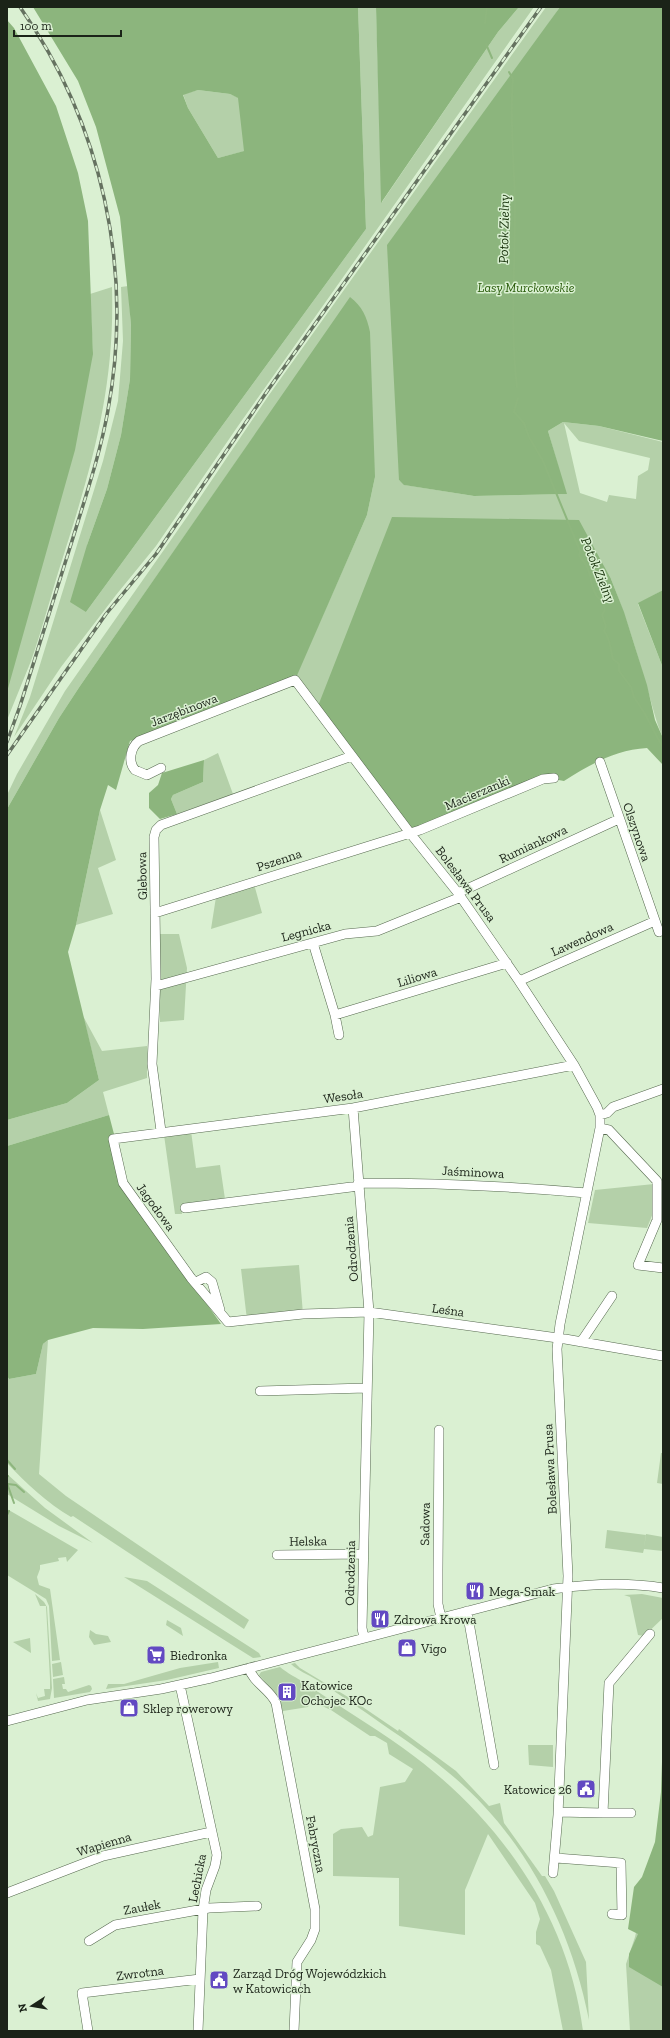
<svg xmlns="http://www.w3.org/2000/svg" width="670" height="2038" viewBox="0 0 670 2038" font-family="'Zilla Slab',serif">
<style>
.green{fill:#b4d0a9;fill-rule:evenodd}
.forest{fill:#8cb57d;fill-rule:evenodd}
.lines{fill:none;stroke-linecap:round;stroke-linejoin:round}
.stream{stroke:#8eb67e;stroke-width:2}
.minor-casing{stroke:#56694f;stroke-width:10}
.minor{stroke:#fff;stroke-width:9}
.rail-casing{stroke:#657260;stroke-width:3.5}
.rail{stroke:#daf0d2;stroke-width:2;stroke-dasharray:6;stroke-linecap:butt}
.labels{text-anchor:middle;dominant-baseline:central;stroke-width:3;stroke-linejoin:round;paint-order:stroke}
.park-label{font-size:13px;font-style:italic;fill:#275908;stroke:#daf0d2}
.street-label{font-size:13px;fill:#1b2318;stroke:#daf0d2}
.poi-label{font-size:13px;fill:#1b2318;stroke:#daf0d2;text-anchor:start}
.water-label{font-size:14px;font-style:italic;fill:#19340d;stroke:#daf0d2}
</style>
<rect width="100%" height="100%" fill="#daf0d2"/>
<path class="green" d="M 358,7 L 376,7 L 382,202 L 498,32 L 519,7 L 534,7 L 238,426 L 156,546 L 116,595 L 61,667 L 14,737 L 30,697 L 103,461 L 118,401 L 123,341 L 121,287 L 128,286 L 131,324 L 130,379 L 121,435 L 107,489 L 87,545 L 86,612 L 366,229 Z
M 546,7 L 560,7 L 531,49 L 399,480 L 405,485 L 474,496 L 566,494 L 548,431 L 563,422 L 599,426 L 663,442 L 663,590 L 638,604 L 663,668 L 663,738 C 655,720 652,703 646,685 C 636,649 625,614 611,579 L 318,706 L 296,676 L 367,515 L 375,477 L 266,419 L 80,686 L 59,718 L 7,809 L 7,795 L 17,774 L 65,691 L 187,517 L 269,395 ZM 564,423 L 579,441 L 650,458 L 648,470 L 638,476 L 636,499 L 609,495 L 607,502 L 580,493 Z
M 7,49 L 93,354 L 90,294 L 112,287 C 115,386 93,463 63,557 C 52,591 43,627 31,661 C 23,681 15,700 7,720 Z
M 198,90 L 230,94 L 239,98 L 245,151 L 218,158 L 188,108 L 183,94 Z
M 218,753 L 233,794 L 177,814 L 171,799 L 173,795 L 203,782 L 204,760 Z
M 100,810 L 116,860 L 98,868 L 113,914 L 76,925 Z
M 254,884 L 262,913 L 211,929 L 216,897 Z
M 160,934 L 179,934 L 187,968 L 184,1020 L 160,1022 Z
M 83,1016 L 102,1051 L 147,1046 L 147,1078 L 103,1092 L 109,1115 L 7,1146 L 7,1120 L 67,1103 L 99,1080 Z
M 191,1131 L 196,1168 L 220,1165 L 225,1199 L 181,1206 L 182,1214 L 175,1214 L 164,1135 Z
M 654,1184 L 653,1213 L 647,1228 L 588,1223 L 595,1190 Z
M 299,1265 L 303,1314 L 247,1320 L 241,1269 Z
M 48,1340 L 39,1474 L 66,1496 L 249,1620 L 244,1629 L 73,1516 L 71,1517 C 47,1503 26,1483 7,1463 L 7,1376 L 9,1379 L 36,1374 L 43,1344 Z
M 661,1453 L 663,1453 L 663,1484 L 657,1483 Z
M 7,1474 L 45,1508 L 93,1543 L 59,1526 L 7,1494 Z
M 7,1509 L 78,1550 L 67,1562 L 66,1557 L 58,1558 L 59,1561 L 40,1565 L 40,1569 L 37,1577 L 39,1585 L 50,1589 L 60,1660 L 52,1661 L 49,1606 L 46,1599 L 7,1575 Z
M 607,1530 L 646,1535 L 644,1548 L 646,1534 L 663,1537 L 663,1551 L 644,1549 L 643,1553 L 605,1548 Z
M 124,1577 L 147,1581 L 259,1653 L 261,1657 L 253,1658 Z
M 35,1594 L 44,1602 L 47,1607 L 52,1688 L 50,1699 L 38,1701 L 36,1693 L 38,1698 L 45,1696 L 44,1689 L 50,1689 L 50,1679 L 46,1606 L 40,1606 Z
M 642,1594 L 663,1598 L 663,1618 L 644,1636 L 638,1635 L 630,1597 L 624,1595 Z
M 167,1620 L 181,1628 L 183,1636 L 166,1625 Z
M 90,1630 L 96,1634 L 108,1636 L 111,1642 L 94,1645 L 89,1637 Z
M 30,1638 L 31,1653 L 13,1642 Z
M 61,1662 L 63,1675 L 53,1677 L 52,1664 Z
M 218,1662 L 219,1668 L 167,1680 L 106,1689 L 108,1684 L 124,1684 L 180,1668 Z
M 295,1663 L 300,1668 L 348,1697 L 398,1731 L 399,1729 L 456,1771 L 489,1806 L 500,1803 L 504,1823 L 542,1876 L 545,1876 L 554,1891 L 586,1962 L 589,2020 C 571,1928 527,1840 455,1778 C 432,1758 407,1741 382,1724 C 361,1709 339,1694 317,1680 C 308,1674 298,1671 291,1664 Z
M 280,1667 C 287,1673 297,1678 305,1683 C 337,1705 371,1725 403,1748 C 498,1816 568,1914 583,2031 L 563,2031 L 551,1970 L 540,1946 L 536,1944 L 536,1932 L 540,1919 L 535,1903 L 488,1834 L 465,1890 L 465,1935 L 399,1926 L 399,1878 L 333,1876 L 333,1834 L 341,1829 L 362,1827 L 368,1837 L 373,1835 L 380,1787 L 405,1782 L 413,1769 L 389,1754 L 387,1743 L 375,1736 L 370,1736 L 331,1710 L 311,1701 L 308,1707 L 283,1711 L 277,1695 L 259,1675 L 261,1672 Z
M 64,1677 L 65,1684 L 62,1684 L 63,1689 L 66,1689 L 68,1692 L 89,1685 L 91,1686 L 92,1689 L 90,1692 L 54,1698 L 53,1679 Z
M 528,1745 L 553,1745 L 553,1767 L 529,1765 Z
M 663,1811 L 663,2031 L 630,2031 L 626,1964 L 635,1937 Z"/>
<path class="forest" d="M 33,7 L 358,7 L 366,229 L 86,612 L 70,602 L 87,545 L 107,489 L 121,435 L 130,379 L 131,324 L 120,217 L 96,127 L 78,81 ZM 198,90 L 230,94 L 238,98 L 244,151 L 218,158 L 188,108 L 183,95 Z
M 376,7 L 519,7 L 498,32 L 381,203 Z
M 560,7 L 663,7 L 663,441 L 599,426 L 563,422 L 548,431 L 567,494 L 474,496 L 404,485 L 399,480 L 387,245 Z
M 7,20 L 14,28 L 56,106 L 78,173 L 88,221 L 93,354 L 75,450 L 7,692 Z
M 350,297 C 362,306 367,317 370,332 L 375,477 L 367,515 L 295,680 L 130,741 L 116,790 L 108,785 L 100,810 L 76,925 L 68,952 L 99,1080 L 67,1103 L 7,1120 L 7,809 L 59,718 L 80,686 Z
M 392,517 L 579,520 L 611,579 L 624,612 L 647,685 L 655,720 L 663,738 L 663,765 L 647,748 C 615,750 591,764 564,781 L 553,779 L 421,827 L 409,827 L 318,706 Z
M 663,590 L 663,668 L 638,603 Z
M 204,760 L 203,782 L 173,795 L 171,799 L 177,814 L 160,819 L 149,808 L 149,793 L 158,785 L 162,773 Z
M 109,1115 L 114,1134 L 110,1135 L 119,1180 L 221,1324 L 143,1329 L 93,1328 L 48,1340 L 43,1344 L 36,1374 L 9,1379 L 7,1376 L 7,1146 Z
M 663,1732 L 663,1987 L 629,1967 L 629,1954 L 638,1934 L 628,1929 L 634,1887 L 642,1877 L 655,1842 L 661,1792 Z"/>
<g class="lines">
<path class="stream" d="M 485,23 L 487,7
M 486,44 L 492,58
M 509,72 L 513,79 C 509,120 515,169 515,211 C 515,270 510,327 517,387
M 518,398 L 514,412 L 524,423 L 529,437 L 543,461 L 580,551 L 579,556 C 582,559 585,563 587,567 C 593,579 590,593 602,601 L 605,610 L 602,615 L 606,626 L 604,631 C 611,640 610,649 613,659 L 619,664 L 619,671 L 631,687 L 634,697 L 645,714 L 663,748
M 7,1460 L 15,1469
M 7,1477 L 8,1476
M 7,1483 L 14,1503
M 8,1484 L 16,1485 L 24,1492
M 7,1515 L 9,1511"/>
<defs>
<path id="minor" d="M 600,762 L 659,932
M 161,768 L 147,775 L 135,770 C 128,762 130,748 139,741 L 295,680 L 410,833 L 458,893 L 519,981 L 574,1065 L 597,1107 L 600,1115 L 600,1128 L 560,1324 L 557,1349 L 568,1576 L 558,1815 L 553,1873
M 458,893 L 619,819
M 155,913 L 420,830 L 543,779 L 554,778
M 313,943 L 335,1015 L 507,963
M 519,981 L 655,921
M 156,986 L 345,934 L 377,931 L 461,897
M 335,1015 L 339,1035
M 574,1065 L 353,1108 L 113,1139 L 123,1183 L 191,1278 L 228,1322 L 303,1314 L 369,1312 L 565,1339 L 663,1356
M 353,1108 L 369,1312 L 362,1628 L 364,1638
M 600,1115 L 607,1113 L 613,1107 L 663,1089
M 600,1128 L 609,1130 L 657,1181 L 657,1220 L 638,1265 L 663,1268
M 161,1131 L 152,1064 L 156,979 L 154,837 L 156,830 L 161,825 L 352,756
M 358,1183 C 435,1183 511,1186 587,1193
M 185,1208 L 359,1186
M 196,1282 L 206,1277 L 212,1282 L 220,1310
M 581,1342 L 612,1296
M 260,1391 L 366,1388
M 439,1430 L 438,1571 L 438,1604 L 441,1618
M 277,1555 L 363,1554
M 467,1611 L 494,1765
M 249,1668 C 253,1683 270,1689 276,1703 L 315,1909 L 315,1929 L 311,1940 L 297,1962 L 294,2031
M 180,1685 L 217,1855 L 215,1866 L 206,1890 L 203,1910 L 198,2031
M 7,1721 L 87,1700 L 161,1689 L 211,1678 L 553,1589 C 589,1584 627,1582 663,1588
M 559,1812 L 603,1813 L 609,1683 L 650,1634
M 603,1813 L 631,1813
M 556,1858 L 621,1863 L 622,1915 L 612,1914
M 7,1893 L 103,1856 L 211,1832
M 89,1941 L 115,1925 L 209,1908 L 257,1906
M 88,2031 L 82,1993 L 200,1979"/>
</defs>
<use href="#minor" class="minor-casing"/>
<use href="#minor" class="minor"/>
<defs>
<path id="rail" d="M 7,742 L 20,706 C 37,651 55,596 72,541 C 85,498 100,455 108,410 C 134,269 102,124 20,7
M 7,755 L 106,614 L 156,554 L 268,390 L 541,7"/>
</defs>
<use href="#rail" class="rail-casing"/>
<use href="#rail" class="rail"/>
</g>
<defs>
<symbol id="restaurant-square" viewBox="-11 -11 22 22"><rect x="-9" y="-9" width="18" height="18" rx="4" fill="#6249c2" stroke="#daf0d2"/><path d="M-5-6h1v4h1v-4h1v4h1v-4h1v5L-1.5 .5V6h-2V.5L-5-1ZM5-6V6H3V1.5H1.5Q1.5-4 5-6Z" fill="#fff"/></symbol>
<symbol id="shop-square" viewBox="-11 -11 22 22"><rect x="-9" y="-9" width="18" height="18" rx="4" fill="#6249c2" stroke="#daf0d2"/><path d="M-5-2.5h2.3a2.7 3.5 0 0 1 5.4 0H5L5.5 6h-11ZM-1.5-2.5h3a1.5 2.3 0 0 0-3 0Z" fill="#fff"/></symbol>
<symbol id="supermarket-square" viewBox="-11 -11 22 22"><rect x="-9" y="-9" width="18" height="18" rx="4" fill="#6249c2" stroke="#daf0d2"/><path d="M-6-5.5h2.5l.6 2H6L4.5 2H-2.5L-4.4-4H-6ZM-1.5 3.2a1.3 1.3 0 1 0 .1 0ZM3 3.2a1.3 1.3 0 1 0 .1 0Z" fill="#fff"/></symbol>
<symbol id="building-square" viewBox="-11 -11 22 22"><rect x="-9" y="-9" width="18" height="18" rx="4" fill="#6249c2" stroke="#daf0d2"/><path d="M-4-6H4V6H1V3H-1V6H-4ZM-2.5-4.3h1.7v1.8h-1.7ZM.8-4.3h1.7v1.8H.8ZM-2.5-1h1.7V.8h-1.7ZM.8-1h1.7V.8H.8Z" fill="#fff"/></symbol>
<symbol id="civic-square" viewBox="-11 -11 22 22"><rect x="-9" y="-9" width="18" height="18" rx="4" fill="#6249c2" stroke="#daf0d2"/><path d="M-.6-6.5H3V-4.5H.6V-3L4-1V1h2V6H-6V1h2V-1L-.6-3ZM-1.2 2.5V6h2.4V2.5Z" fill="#fff"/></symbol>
</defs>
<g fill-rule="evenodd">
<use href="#restaurant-square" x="464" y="1580" width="22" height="22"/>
<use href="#restaurant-square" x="369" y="1608" width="22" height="22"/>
<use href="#shop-square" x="396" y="1637" width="22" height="22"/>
<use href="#supermarket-square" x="145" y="1644" width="22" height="22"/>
<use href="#building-square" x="276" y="1681" width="22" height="22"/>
<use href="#shop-square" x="118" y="1697" width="22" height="22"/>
<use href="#civic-square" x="575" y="1778" width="22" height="22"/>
<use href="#civic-square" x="208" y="1969" width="22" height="22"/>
</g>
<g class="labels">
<g class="park-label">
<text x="526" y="287">Lasy Murckowskie</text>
</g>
<g class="street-label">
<text transform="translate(184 710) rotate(-21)">Jarzębinowa</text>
<text transform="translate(477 793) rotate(-23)">Macierzanki</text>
<text transform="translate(637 832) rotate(71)">Olszynowa</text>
<text transform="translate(533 844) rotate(-25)">Rumiankowa</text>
<text transform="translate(279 860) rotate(-18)">Pszenna</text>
<text transform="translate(142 876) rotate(-91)">Glebowa</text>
<text transform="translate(466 884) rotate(53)">Bolesława Prusa</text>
<text transform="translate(306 931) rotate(-15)">Legnicka</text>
<text transform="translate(582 939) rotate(-24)">Lawendowa</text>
<text transform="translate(417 977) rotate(-17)">Liliowa</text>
<text transform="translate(343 1096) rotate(-8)">Wesoła</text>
<text transform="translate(473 1172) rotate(3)">Jaśminowa</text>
<text transform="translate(156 1207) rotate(54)">Jagodowa</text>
<text transform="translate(351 1249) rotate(-95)">Odrodzenia</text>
<text transform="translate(448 1310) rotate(8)">Leśna</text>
<text transform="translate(550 1469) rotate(-93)">Bolesława Prusa</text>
<text transform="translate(425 1524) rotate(-89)">Sadowa</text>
<text transform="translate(308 1541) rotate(-1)">Helska</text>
<text transform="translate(350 1573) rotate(-89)">Odrodzenia</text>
<text transform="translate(104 1844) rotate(-17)">Wapienna</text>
<text transform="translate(316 1844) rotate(79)">Fabryczna</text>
<text transform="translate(197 1878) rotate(-79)">Lechicka</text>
<text transform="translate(142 1907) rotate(-10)">Zaułek</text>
<text transform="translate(140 1973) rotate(-7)">Zwrotna</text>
</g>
<g class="poi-label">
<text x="489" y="1591">Mega-Smak</text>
<text x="394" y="1619">Zdrowa Krowa</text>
<text x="421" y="1648">Vigo</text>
<text x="170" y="1655">Biedronka</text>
<text x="301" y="1685">Katowice<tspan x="301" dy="15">Ochojec KOc</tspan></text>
<text x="143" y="1708">Sklep rowerowy</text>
<text x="572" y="1789" text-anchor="end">Katowice 26</text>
<text x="233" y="1973">Zarząd Dróg Wojewódzkich<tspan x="233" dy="15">w Katowicach</tspan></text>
</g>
<g class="water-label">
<text transform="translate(504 229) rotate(-89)">Potok Zielny</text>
<text transform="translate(598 570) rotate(68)">Potok Zielny</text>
</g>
</g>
<rect width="670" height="2038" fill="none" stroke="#1b2318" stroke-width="16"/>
<g transform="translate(32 2006) rotate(258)" stroke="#daf0d2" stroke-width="3" paint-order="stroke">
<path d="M0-3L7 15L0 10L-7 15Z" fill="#1b2318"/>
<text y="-6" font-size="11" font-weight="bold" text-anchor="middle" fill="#1b2318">N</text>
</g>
<path d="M14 30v6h107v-6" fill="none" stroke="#1b2318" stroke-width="2"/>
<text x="20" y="30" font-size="12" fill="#1b2318" stroke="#daf0d2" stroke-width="3" paint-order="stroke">100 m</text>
</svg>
